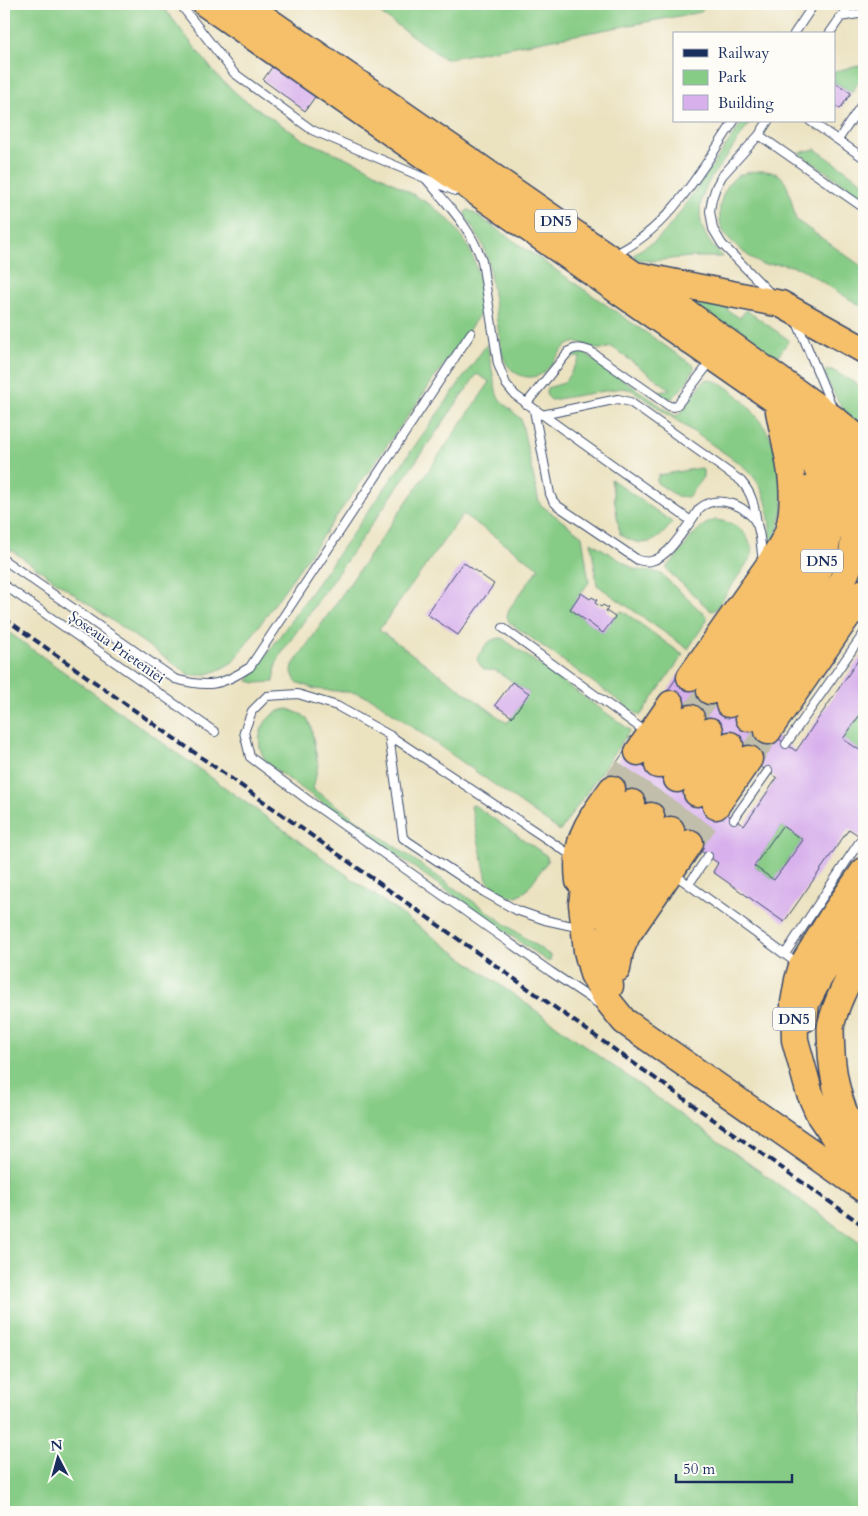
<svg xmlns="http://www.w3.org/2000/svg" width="868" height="1516" viewBox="0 0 868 1516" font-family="Cardo,serif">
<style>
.green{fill:#87cc86;stroke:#517e72}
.building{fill:#d8b1ec;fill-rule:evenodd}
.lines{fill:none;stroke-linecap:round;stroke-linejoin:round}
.trunk-tunnel{stroke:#c1beac;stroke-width:26;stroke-dasharray:26 13;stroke-linecap:butt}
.service-casing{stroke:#3a4a6d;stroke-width:10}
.trunk-casing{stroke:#3a4a6d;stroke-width:29}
.service{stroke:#fff;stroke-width:8}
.trunk{stroke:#f6c06b;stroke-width:26}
.rail{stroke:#1b2f5e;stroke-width:4;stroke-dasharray:8 4;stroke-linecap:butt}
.labels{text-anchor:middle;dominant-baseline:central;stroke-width:4;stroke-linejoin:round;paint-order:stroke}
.shield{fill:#fdfcf7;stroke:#5f6c8c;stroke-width:1}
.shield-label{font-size:14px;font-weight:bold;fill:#1b2f5e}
.street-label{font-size:15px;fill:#1b2f5e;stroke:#fdfcf7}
</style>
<rect width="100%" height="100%" fill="#fdfcf7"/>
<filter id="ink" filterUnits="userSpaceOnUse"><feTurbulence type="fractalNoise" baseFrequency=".02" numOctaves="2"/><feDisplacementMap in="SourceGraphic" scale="10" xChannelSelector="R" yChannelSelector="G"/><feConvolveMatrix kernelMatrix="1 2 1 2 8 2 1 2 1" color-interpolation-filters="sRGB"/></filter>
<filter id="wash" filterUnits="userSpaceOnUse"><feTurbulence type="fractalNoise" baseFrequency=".0096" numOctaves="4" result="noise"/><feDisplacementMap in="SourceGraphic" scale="20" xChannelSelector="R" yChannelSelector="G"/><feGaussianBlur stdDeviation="1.12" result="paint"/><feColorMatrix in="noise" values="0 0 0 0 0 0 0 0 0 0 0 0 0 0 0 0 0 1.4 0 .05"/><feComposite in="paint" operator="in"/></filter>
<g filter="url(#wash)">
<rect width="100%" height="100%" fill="#ebe2c0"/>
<path class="green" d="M 4,4 L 161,4 L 217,76 L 243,99 L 304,140 L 363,165 L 431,205 L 451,222 L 468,246 L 475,263 L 479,279 L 482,311 L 234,661 C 221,670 206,677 190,675 L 4,545 Z
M 367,4 L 709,4 L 701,12 L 445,59 Z
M 864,65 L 864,75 L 851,93 L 836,83 L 834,85 L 834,71 Z
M 743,121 L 751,121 C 742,134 733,147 725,159 C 720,166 713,174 709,181 C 693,211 699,235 723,257 L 690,257 L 651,261 L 637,259 L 634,256 L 635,253 L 655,241 L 664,233 L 676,218 Z
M 815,149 L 864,183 L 864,198 L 799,153 Z
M 758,171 C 765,171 773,171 779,175 C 789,181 793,209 796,220 L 864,268 L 864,308 L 800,268 C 792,266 784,264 777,264 C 771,264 766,266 761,264 C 751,259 729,241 723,231 C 715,215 721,188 736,177 C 742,173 751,172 758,171 Z
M 468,210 L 471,211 L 694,366 L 694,369 C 690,376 679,395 672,398 C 666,399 661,395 657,393 L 670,389 L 612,347 C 607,348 601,350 596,349 C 587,347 581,339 570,344 C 554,352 551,378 529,377 C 525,377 522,376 518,374 C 507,368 504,361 501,349 L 488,259 L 482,243 L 466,217 L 465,212 Z
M 693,299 L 732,302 L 727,310 L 740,318 L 746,310 L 789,340 L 774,362 L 689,302 Z
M 487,344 L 497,395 L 501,401 L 521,419 L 539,502 L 541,505 L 582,536 L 589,582 L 570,609 L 603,633 L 615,617 L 621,611 L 624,612 L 683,655 L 640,716 L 509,622 L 507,616 L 509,609 L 539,568 L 463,514 L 379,630 L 507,723 L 529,693 L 495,670 C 485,672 480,668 477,658 C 485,647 487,638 502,638 L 630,730 L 560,831 L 373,699 L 357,693 L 315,689 L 296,682 L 292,672 L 293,665 L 490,382 L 477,374 L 283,651 L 276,664 L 274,682 L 256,683 L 248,681 Z
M 578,352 L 584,353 L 592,358 L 675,416 L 680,414 L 703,382 L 707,379 C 733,383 761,418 772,441 C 779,456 779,473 781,489 C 782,495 783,502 783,508 C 781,522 775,536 772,549 C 768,512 771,488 739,463 L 638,394 L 632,390 L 622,388 L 551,400 L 547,396 L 546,392 L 547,388 L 564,383 L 581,357 L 567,358 L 570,355 Z
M 827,370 L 832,370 L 862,387 L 864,400 L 864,433 L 847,417 L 825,377 L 825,372 Z
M 700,468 L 703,470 L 703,477 L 688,497 L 677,496 L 657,483 L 657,479 L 659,475 Z
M 611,479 L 672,522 C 659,543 642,550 620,534 Z
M 716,520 C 738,523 746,531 753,551 L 750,559 L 715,610 L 711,611 L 667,570 L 667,566 C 686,552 691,526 716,520 Z
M 591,542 L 634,569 C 643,572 652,570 661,574 L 707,617 L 707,620 L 688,649 L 597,585 Z
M 4,629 L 864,1246 L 864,1512 L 4,1512 Z
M 288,709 L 303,715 L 308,720 L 311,727 L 318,765 L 313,789 L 551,956 L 550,961 L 547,961 L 270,766 C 250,746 260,712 288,709 Z
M 864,709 L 864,753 L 843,739 Z
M 474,805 L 547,856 L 547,862 L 526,891 L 519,895 L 511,897 L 497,891 L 487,880 L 471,806 Z
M 782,826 L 803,840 L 774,880 L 754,866 Z"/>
<g id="blocks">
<path class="building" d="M 277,60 L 319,91 L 305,111 L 263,80 Z
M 836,83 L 851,93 L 840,109 L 834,105 L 834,85 Z
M 463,562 L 494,584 L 458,635 L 427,614 Z
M 581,593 L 590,599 L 592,597 L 597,600 L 595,603 L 601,607 L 603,605 L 608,608 L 606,611 L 615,617 L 603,633 L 570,609 Z
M 861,656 L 864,658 L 864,709 L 843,739 L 864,753 L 864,839 L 849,829 L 784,922 L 713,872 L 718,863 L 603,782 L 629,745 L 744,826 L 777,778 L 663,698 L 681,671 L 796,751 ZM 782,826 L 803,840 L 774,880 L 754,866 Z
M 512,682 L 529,693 L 512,717 L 495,705 Z"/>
</g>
</g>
<g filter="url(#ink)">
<use href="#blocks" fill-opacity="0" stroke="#3a4a6d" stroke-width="1"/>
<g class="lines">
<path class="trunk-tunnel" d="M 691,718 L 710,691
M 749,759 L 768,731
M 612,789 L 638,752
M 632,803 L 658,765
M 651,816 L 677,779
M 671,830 L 697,793
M 690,843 L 716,806"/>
<defs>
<path id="service" d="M 180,4 L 234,73 L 312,130 L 455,191
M 840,17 L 864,13
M 794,34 L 814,4
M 829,34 L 850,4
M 768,121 L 759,135 L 722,176 L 716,187 L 712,199 L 710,211 L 713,229 L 722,244 L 771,294
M 810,121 L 864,158
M 759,135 L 864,208
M 838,140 L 864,101
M 426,179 C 448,205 471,228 482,261 L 498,364 L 506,384 L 515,395 L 691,521 C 694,517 697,511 700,508 C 718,493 749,506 757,525 C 761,534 761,551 763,561
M 613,255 C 669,230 701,170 734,121
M 796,320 L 833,409
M 526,404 L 569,351 C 577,347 582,348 590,351 L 669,406 L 674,407 L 678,404 L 711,361
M 534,410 L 550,494 L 553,501 L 558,506 L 638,560 C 642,561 647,562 651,561 C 668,557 681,534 691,521
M 542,415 L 618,399 L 630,402 L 741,481 C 753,495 754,505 757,523
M 4,560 L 175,679 C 208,688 221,686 250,667 L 471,333
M 4,585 L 215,732
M 853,613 L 864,622
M 503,628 L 646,732
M 389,735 L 403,838 L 484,892 L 516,910 L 545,920 L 581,928
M 786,744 L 864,633
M 734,819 L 768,771
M 574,857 L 389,735 L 337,706 L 298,694 L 267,696 L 252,711 L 244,732 L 250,757 L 312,803 L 551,972 L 599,1004
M 674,874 L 798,964
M 689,884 L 708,856
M 785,954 L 862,838"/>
<path id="trunk" d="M 206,4 L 778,402 C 795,417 812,430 826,447 C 851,480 862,528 848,568 C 843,581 835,593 828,605 L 749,718
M 244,4 L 633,274 L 838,422 L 864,443
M 641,276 L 781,304 L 864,350
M 830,433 L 852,455 L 864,474
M 690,677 L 769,565 C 775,554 784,543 788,531 C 800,492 786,449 779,411
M 710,691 L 796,565 L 805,545 L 812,519 L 808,490
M 729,704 C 745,681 761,658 777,635 C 805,596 838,553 827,501 C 823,477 811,455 800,434
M 768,731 L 864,592
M 638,752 L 671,704
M 658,765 L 691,718
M 677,779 L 710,731
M 697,793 L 730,745
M 632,803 L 592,859 L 586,875 L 582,904 L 587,951 L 593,974 L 608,1001 L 624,1021 L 864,1189
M 716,806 L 749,759
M 864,871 L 832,917 L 802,966 L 798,980 L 794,1003 L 795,1040 L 809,1091 L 820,1116 L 837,1141 L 864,1166
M 579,881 C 574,838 589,822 612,789
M 589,917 L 599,891 L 651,816
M 864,955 C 849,977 837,999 831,1025 C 830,1031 831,1038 831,1044 C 832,1080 842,1120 864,1150
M 617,969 L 620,951 L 627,935 L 690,843
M 610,986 C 594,922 637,879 671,830
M 804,1019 L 806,1003 L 819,978 L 864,912"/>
</defs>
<use href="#service" class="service-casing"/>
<use href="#trunk" class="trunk-casing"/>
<use href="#service" class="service"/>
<use href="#trunk" class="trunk"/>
<path class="rail" d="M 4,618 L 864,1226"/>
</g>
</g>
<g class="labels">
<g class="shield">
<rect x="535" y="209.5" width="42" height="23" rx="4"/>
<rect x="801" y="549.5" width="42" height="23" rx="4"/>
<rect x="773" y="1007.5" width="42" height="23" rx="4"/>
</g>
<g class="shield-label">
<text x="556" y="221">DN5</text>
<text x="822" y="561">DN5</text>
<text x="794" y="1019">DN5</text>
</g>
<g class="street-label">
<text transform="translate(117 647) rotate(35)">Șoseaua Prieteniei</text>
</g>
</g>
<rect width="868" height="1516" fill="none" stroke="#fdfcf7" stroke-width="20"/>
<rect x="673" y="32" width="162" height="90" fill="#fdfcf7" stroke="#a3aaba"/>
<rect x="683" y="49" width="25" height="8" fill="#1b2f5e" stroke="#a3aaba"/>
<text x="718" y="58" font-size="15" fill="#1b2f5e">Railway</text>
<rect x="683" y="70" width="25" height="15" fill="#87cc86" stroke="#a3aaba"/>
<text x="718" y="82" font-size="15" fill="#1b2f5e">Park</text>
<rect x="683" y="95" width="25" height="15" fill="#d8b1ec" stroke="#a3aaba"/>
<text x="718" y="108" font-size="15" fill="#1b2f5e">Building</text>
<g transform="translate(58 1458) rotate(354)" stroke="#fdfcf7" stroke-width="4" paint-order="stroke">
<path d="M0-4L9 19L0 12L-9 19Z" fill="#1b2f5e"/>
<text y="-8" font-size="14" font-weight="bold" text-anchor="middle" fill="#1b2f5e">N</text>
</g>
<path d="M676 1474v8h116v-8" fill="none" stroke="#1b2f5e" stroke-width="2.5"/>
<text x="683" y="1474" font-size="15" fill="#1b2f5e" stroke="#fdfcf7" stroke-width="4" paint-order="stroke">50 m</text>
</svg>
